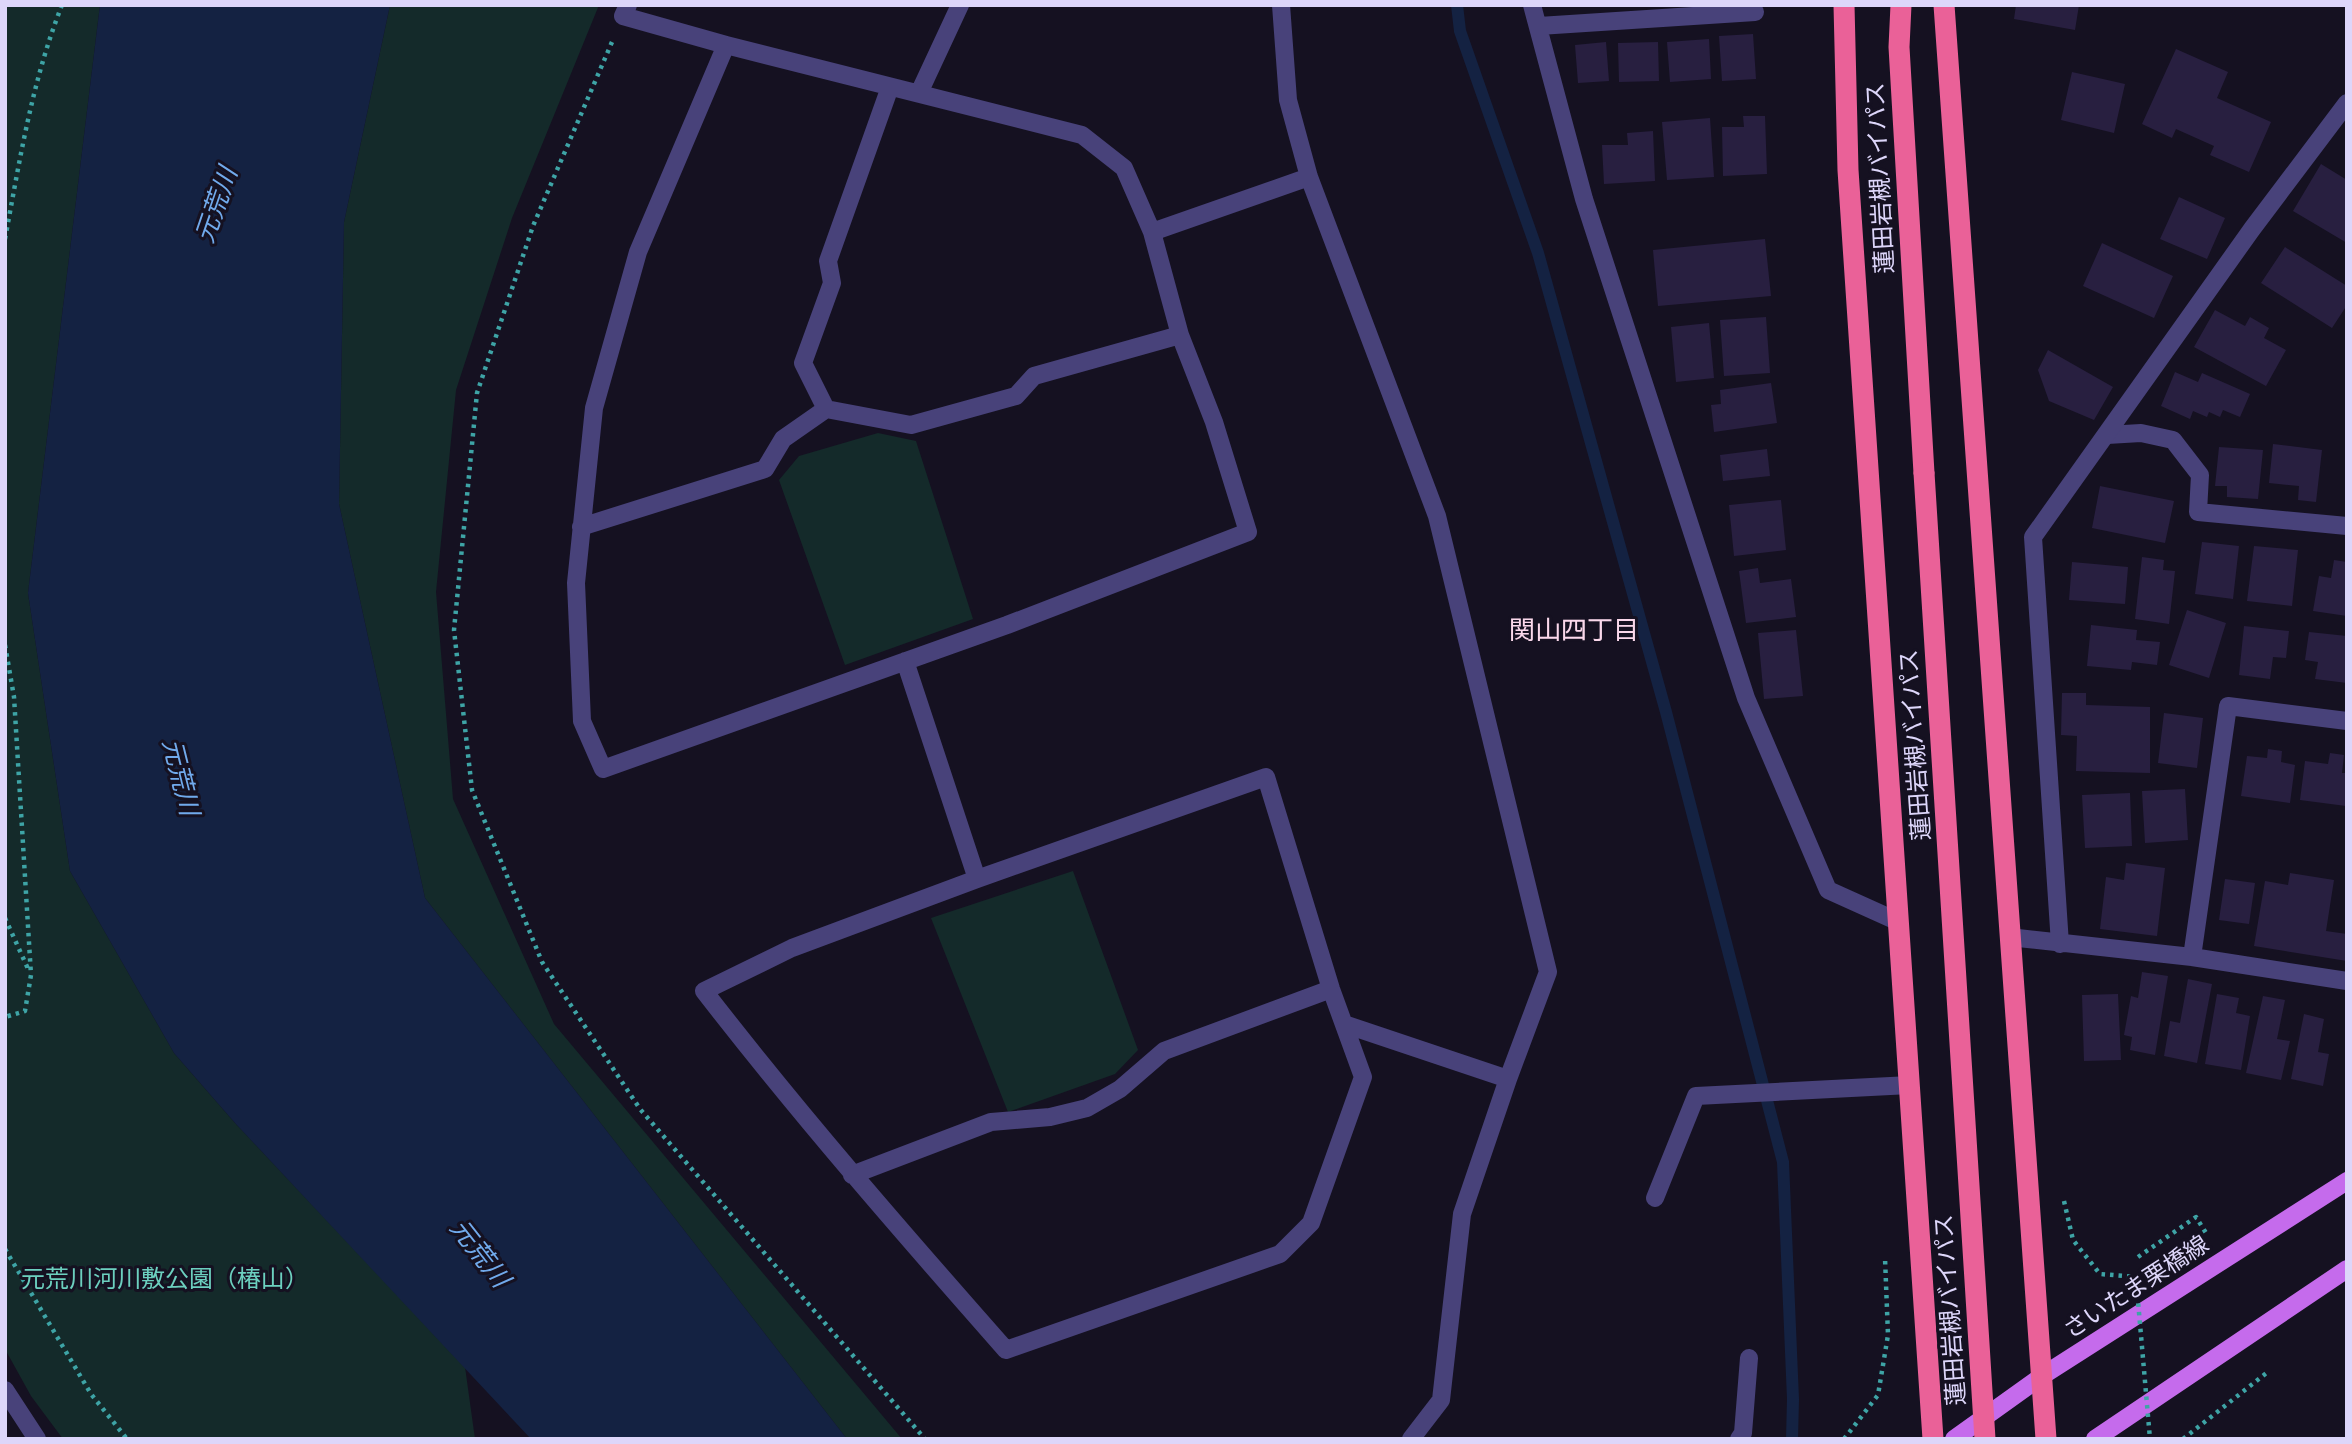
<svg xmlns="http://www.w3.org/2000/svg" width="2352" height="1444" viewBox="0 0 2352 1444" font-family="'Roboto Condensed','Noto Sans JP',sans-serif">
<style>
.green{fill:#142a2a}
.water{fill:#142242}
.lines{fill:none;stroke-linecap:round;stroke-linejoin:round}
.stream{stroke:#142242;stroke-width:12}
.building{fill:#281f40}
.path{stroke:#3ea4a6;stroke-width:4.5;stroke-dasharray:3.5 5;stroke-linecap:butt}
.lane{stroke:#48427a;stroke-width:18}
.street{stroke:#48427a;stroke-width:18}
.primary{stroke:#c56bec;stroke-width:18}
.highway{stroke:#ea6198;stroke-width:21}
.path-bridge{stroke:#3ea4a6;stroke-width:4.5;stroke-dasharray:3.5 5;stroke-linecap:butt}
.highway-bridge{stroke:#ea6198;stroke-width:21}
.labels{text-anchor:middle;dominant-baseline:central;stroke-width:6;stroke-linejoin:round;paint-order:stroke}
.street-label{font-size:24px;fill:#ddd6fa;stroke:#151121}
.park-label{font-size:24px;fill:#6cd0bf;stroke:#151121}
.water-label{font-size:26px;font-style:italic;fill:#71aaec;stroke:#151121}
.neighbourhood-label{font-size:26px;fill:#fad8eb;stroke:#151121}
</style>
<rect width="100%" height="100%" fill="#151121"/>
<path class="green" d="M 5,5 L 100,5 L 28,593 L 70,871 L 174,1053 L 235,1123 L 465,1367 L 475,1439 L 63,1439 L 31,1396 L 5,1349 Z
M 390,5 L 599,5 L 512,218 L 456,390 L 436,592 L 453,799 L 554,1024 L 902,1439 L 847,1439 L 425,898 L 339,504 L 344,222 Z
M 878,433 L 916,441 L 973,619 L 845,665 L 779,480 L 799,456 Z
M 1073,871 L 1138,1050 L 1115,1074 L 1008,1112 L 931,918 Z"/>
<path class="water" d="M 100,5 L 390,5 L 344,222 L 339,504 L 425,898 L 847,1439 L 531,1439 L 235,1123 L 174,1053 L 70,871 L 28,593 Z"/>
<g class="lines">
<path class="stream" d="M 1457,5 L 1460,31 L 1538,253 L 1666,712 L 1783,1162 L 1793,1399 L 1792,1439"/>
</g>
<path class="building" d="M 2016,5 L 2079,5 L 2075,30 L 2014,19 Z
M 1753,34 L 1756,79 L 1722,81 L 1719,36 Z
M 1709,39 L 1711,79 L 1670,82 L 1667,42 Z
M 1606,42 L 1609,81 L 1578,83 L 1575,45 Z
M 1658,42 L 1659,81 L 1619,82 L 1618,43 Z
M 2176,49 L 2228,72 L 2217,98 L 2271,122 L 2249,172 L 2210,155 L 2214,146 L 2176,129 L 2172,138 L 2142,124 Z
M 2072,72 L 2125,84 L 2114,133 L 2061,120 Z
M 1743,116 L 1765,116 L 1767,174 L 1723,176 L 1722,127 L 1744,127 Z
M 1710,118 L 1714,177 L 1667,180 L 1662,122 Z
M 1653,131 L 1655,181 L 1604,184 L 1602,145 L 1628,145 L 1627,133 Z
M 2321,164 L 2347,180 L 2347,243 L 2293,211 Z
M 2179,197 L 2225,218 L 2207,259 L 2160,239 Z
M 1765,239 L 1771,296 L 1658,306 L 1653,250 Z
M 2102,243 L 2173,276 L 2154,318 L 2083,286 Z
M 2285,247 L 2347,286 L 2347,305 L 2332,328 L 2261,283 Z
M 2215,310 L 2245,326 L 2250,317 L 2269,328 L 2264,338 L 2286,350 L 2266,386 L 2194,347 Z
M 1766,317 L 1770,373 L 1724,376 L 1720,320 Z
M 1709,323 L 1714,378 L 1676,382 L 1671,327 Z
M 2048,350 L 2113,387 L 2094,420 L 2049,401 L 2038,370 Z
M 2175,372 L 2198,382 L 2202,373 L 2250,394 L 2240,417 L 2223,410 L 2220,417 L 2209,412 L 2207,417 L 2193,411 L 2190,419 L 2161,406 Z
M 1771,383 L 1777,423 L 1714,432 L 1711,405 L 1721,404 L 1720,390 Z
M 2273,444 L 2322,450 L 2316,502 L 2298,500 L 2299,486 L 2269,483 Z
M 2219,447 L 2263,450 L 2258,499 L 2227,497 L 2227,486 L 2215,486 Z
M 1767,449 L 1770,476 L 1723,481 L 1720,455 Z
M 2100,486 L 2174,501 L 2165,543 L 2092,528 Z
M 1781,500 L 1786,550 L 1734,556 L 1729,505 Z
M 2202,542 L 2239,546 L 2233,599 L 2195,594 Z
M 2254,546 L 2298,550 L 2292,606 L 2247,601 Z
M 2142,557 L 2164,560 L 2163,570 L 2175,571 L 2169,624 L 2135,619 Z
M 2334,560 L 2347,562 L 2347,616 L 2313,611 L 2319,576 L 2331,578 Z
M 2072,562 L 2128,567 L 2125,604 L 2069,600 Z
M 1758,568 L 1760,583 L 1791,579 L 1796,617 L 1746,623 L 1739,571 Z
M 2187,610 L 2226,623 L 2209,678 L 2169,665 Z
M 2091,625 L 2137,630 L 2136,640 L 2160,642 L 2157,665 L 2132,662 L 2131,670 L 2087,666 Z
M 2244,626 L 2289,631 L 2286,658 L 2273,657 L 2270,679 L 2239,675 Z
M 1796,630 L 1803,696 L 1764,699 L 1758,633 Z
M 2309,632 L 2347,636 L 2347,683 L 2315,679 L 2318,662 L 2305,660 Z
M 2062,693 L 2086,693 L 2086,705 L 2150,707 L 2150,773 L 2076,771 L 2077,736 L 2061,735 Z
M 2164,713 L 2203,718 L 2197,768 L 2158,763 Z
M 2268,749 L 2282,751 L 2281,762 L 2295,765 L 2290,803 L 2241,796 L 2247,756 L 2267,758 Z
M 2330,753 L 2344,755 L 2342,773 L 2347,773 L 2346,806 L 2300,800 L 2305,761 L 2328,764 Z
M 2185,789 L 2188,840 L 2145,843 L 2142,791 Z
M 2130,793 L 2132,846 L 2085,848 L 2082,795 Z
M 2126,863 L 2165,868 L 2157,936 L 2100,929 L 2106,877 L 2124,880 Z
M 2290,873 L 2334,880 L 2326,931 L 2347,934 L 2347,961 L 2254,946 L 2265,881 L 2288,885 Z
M 2225,879 L 2255,883 L 2249,924 L 2219,920 Z
M 2142,972 L 2168,976 L 2155,1055 L 2130,1050 L 2132,1037 L 2124,1035 L 2131,996 L 2138,998 Z
M 2188,979 L 2212,984 L 2197,1063 L 2164,1056 L 2170,1021 L 2180,1023 Z
M 2118,994 L 2121,1060 L 2084,1061 L 2082,995 Z
M 2217,994 L 2239,998 L 2236,1013 L 2250,1016 L 2241,1070 L 2205,1064 Z
M 2263,996 L 2285,1000 L 2277,1039 L 2290,1041 L 2281,1080 L 2246,1073 Z
M 2304,1014 L 2324,1019 L 2318,1052 L 2329,1054 L 2323,1086 L 2291,1079 Z"/>
<g class="lines">
<path class="path" d="M 612,42 L 533,226 L 477,393 L 454,630 L 472,790 L 542,962 L 640,1109 L 925,1439
M 5,239 C 20,159 32,81 62,5
M 5,645 L 14,697 L 31,975 L 25,1011 L 5,1017
M 5,918 L 29,971
M 2064,1201 L 2073,1240 L 2100,1274 L 2137,1277
M 5,1249 L 91,1394 L 127,1439
M 2138,1257 L 2196,1217 L 2206,1233
M 1844,1439 L 1878,1395 L 1888,1335 L 1885,1258
M 2183,1439 L 2269,1371"/>
<path class="lane" d="M 2107,435 L 2141,433 L 2173,440 L 2200,475 L 2198,512 L 2347,526
M 1739,1439 L 1743,1433 L 1749,1358"/>
<path class="street" d="M 628,5 L 623,16 L 726,45
M 1281,5 L 1288,100 L 1309,177 L 1437,516 L 1548,972 L 1508,1079 L 1462,1214 L 1441,1400 L 1411,1439
M 1532,5 L 1584,199 L 1746,698 L 1828,890 L 1899,922
M 1539,26 L 1755,12
M 726,45 L 1082,135 L 1124,168 L 1152,232 L 1180,335 L 1214,422 L 1248,532 L 1007,625 L 603,769 L 582,721 L 576,583 L 594,408 L 638,252 Z
M 919,93 L 960,5
M 1152,232 L 1309,177
M 826,409 L 803,363 L 832,283 L 828,261 L 890,87
M 581,527 L 765,469 L 783,439 L 826,409 L 911,425 L 1016,396 L 1034,376 L 1180,335
M 905,661 L 977,879
M 1266,777 L 1331,989 L 1363,1077 L 1311,1223 L 1280,1254 L 1006,1350 C 902,1232 800,1115 704,991 L 792,948 L 977,879 Z
M 2009,937 L 2192,957 L 2347,981
M 2060,944 L 2033,537 L 2252,229 L 2347,103
M 2192,957 L 2228,706 L 2347,721
M 1344,1024 L 1508,1079
M 852,1175 L 991,1122 L 1050,1117 L 1087,1108 L 1120,1089 L 1164,1051 L 1331,989
M 1655,1198 L 1696,1096 L 1910,1085
M 5,1390 L 37,1439"/>
<path class="primary" d="M 1954,1439 L 2042,1376 L 2347,1181
M 2095,1439 L 2347,1269"/>
<path class="highway" d="M 1844,5 L 1848,170 L 1933,1439
M 1901,5 L 1899,47 L 1924,473
M 1944,5 L 2046,1439"/>
<path class="path-bridge" d="M 2136,1278 L 2150,1439"/>
<path class="highway-bridge" d="M 1924,473 L 1985,1439"/>
</g>
<g class="labels">
<g class="street-label">
<text transform="translate(1880 178) rotate(-93)">蓮田岩槻バイパス</text>
<text transform="translate(1915 745) rotate(-94)">蓮田岩槻バイパス</text>
<text transform="translate(2136 1287) rotate(-33)">さいたま栗橋線</text>
<text transform="translate(1950 1310) rotate(-94)">蓮田岩槻バイパス</text>
</g>
<g class="park-label">
<text x="165" y="1279">元荒川河川敷公園（椿山）</text>
</g>
<g class="water-label">
<text transform="translate(216 205) rotate(-71)">元荒川</text>
<text transform="translate(181 777) rotate(76)">元荒川</text>
<text transform="translate(480 1253) rotate(52)">元荒川</text>
</g>
<g class="neighbourhood-label">
<text x="1574" y="630">関山四丁目</text>
</g>
</g>
<rect width="2352" height="1444" fill="none" stroke="#ddd6fa" stroke-width="14"/>
</svg>
